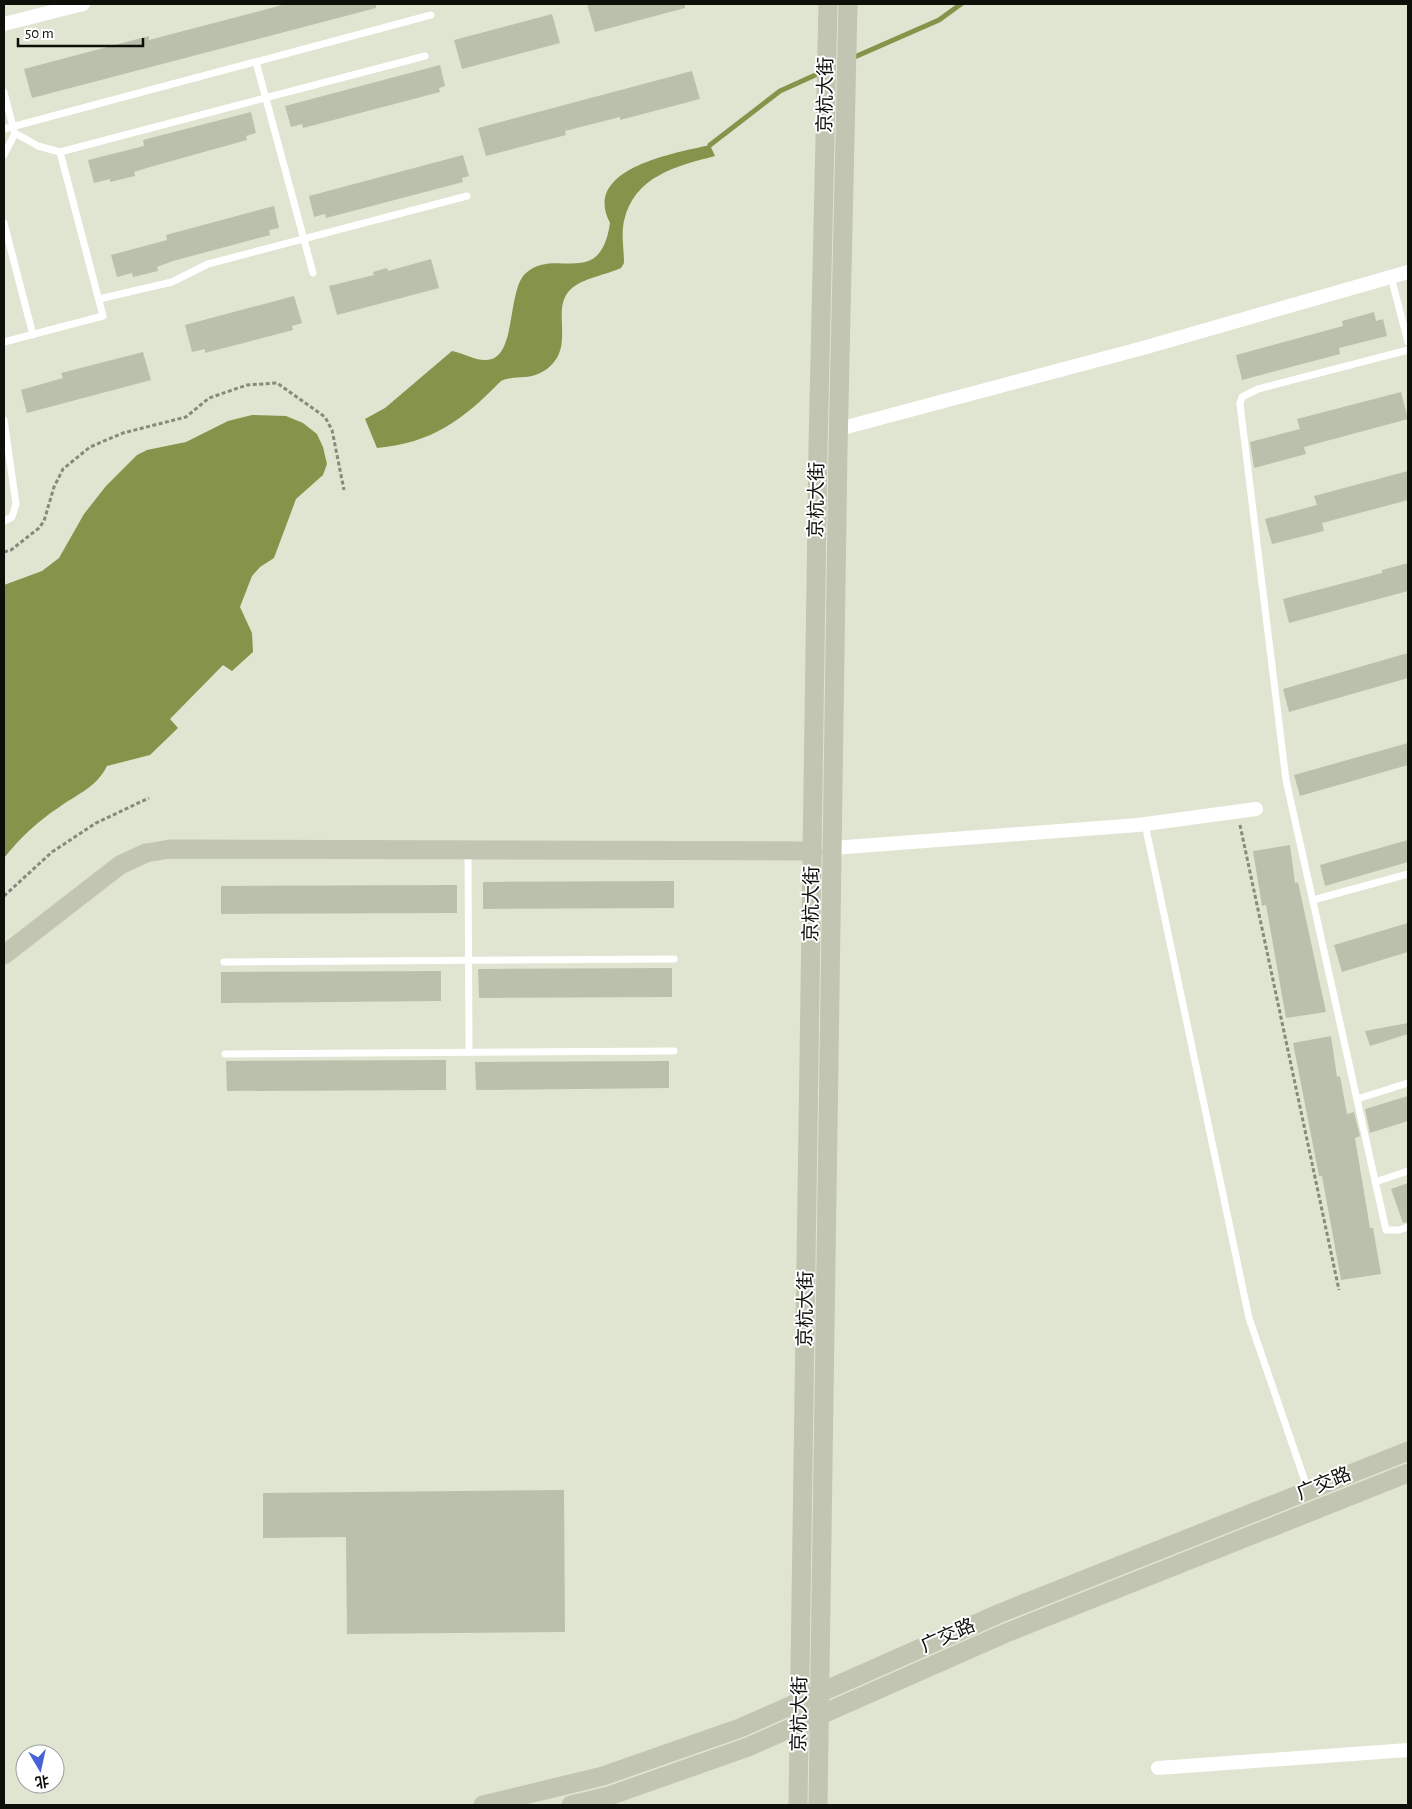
<svg xmlns="http://www.w3.org/2000/svg" width="1412" height="1809" viewBox="0 0 1412 1809" font-family="'Alegreya Sans','Noto Sans SC',sans-serif">
<style>
.water{fill:#84954b}
.lines{fill:none;stroke-linecap:round;stroke-linejoin:round}
.stream{stroke:#84954b;stroke-width:5}
.building{fill:#bac0ac}
.path{stroke:#868a7c;stroke-width:3;stroke-dasharray:4 2.5;stroke-linecap:butt}
.lane{stroke:#fff;stroke-width:7}
.street{stroke:#fff;stroke-width:14}
.secondary{stroke:#c1c5b2;stroke-width:19}
.labels{text-anchor:middle;dominant-baseline:central;stroke-width:4;stroke-linejoin:round;paint-order:stroke}
.street-label{font-size:19px;fill:#0d0f09;stroke:#fff}
</style>
<rect width="100%" height="100%" fill="#dfe5d1"/>
<path class="water" d="M 710,145 L 715,156 C 677,166 634,176 624,221 C 621,234 624,250 624,263 L 621,268 C 606,275 583,278 571,289 C 548,310 580,350 542,372 C 529,380 514,375 501,381 C 463,420 432,443 377,448 L 365,419 L 385,408 L 452,351 C 463,353 474,360 485,360 C 518,361 506,290 526,273 C 555,246 600,291 610,223 C 581,168 676,153 710,145 Z
M 252,415 L 286,416 L 303,423 L 317,434 L 323,447 L 327,464 L 323,475 L 296,499 L 274,558 L 260,567 L 252,576 L 240,607 L 252,633 L 253,652 L 232,671 L 223,665 L 170,719 L 178,728 L 150,755 L 107,766 C 96,788 77,794 58,808 C 38,821 19,839 4,858 L 4,585 L 42,571 L 59,558 L 84,514 L 106,486 L 137,455 L 147,450 L 186,442 L 228,421 Z"/>
<g class="lines">
<path class="stream" d="M 850,59 L 939,20 L 961,4
M 710,145 L 780,91 L 822,72"/>
</g>
<path class="building" d="M 286,4 L 376,4 L 376,8 L 32,98 L 24,69 L 149,36 L 149,40 Z
M 587,4 L 685,4 L 685,8 L 595,32 Z
M 552,14 L 560,43 L 462,69 L 454,40 Z
M 440,65 L 445,86 L 439,88 L 440,92 L 303,128 L 302,124 L 291,127 L 285,106 Z
M 692,71 L 700,99 L 620,120 L 620,117 L 565,131 L 566,135 L 486,156 L 478,128 Z
M 251,112 L 256,133 L 246,136 L 247,140 L 150,167 L 134,172 L 135,176 L 110,182 L 110,179 L 94,183 L 88,160 L 144,146 L 143,140 Z
M 463,155 L 469,176 L 462,178 L 463,182 L 326,218 L 325,214 L 314,217 L 309,196 Z
M 274,206 L 279,228 L 269,230 L 270,235 L 173,261 L 157,267 L 158,271 L 133,277 L 132,273 L 117,277 L 111,255 L 167,240 L 166,235 Z
M 431,259 L 439,288 L 337,315 L 329,286 L 374,275 L 373,272 L 387,268 L 388,271 Z
M 294,296 L 302,323 L 292,326 L 293,330 L 205,353 L 205,349 L 192,352 L 185,325 Z
M 1374,312 L 1376,321 L 1383,319 L 1387,336 L 1339,348 L 1340,354 L 1242,380 L 1236,355 L 1343,326 L 1342,321 Z
M 143,352 L 151,380 L 27,413 L 21,390 L 63,378 L 61,373 Z
M 1401,392 L 1408,419 L 1304,447 L 1306,454 L 1254,468 L 1250,442 L 1300,429 L 1297,419 Z
M 1408,471 L 1408,500 L 1322,523 L 1324,531 L 1272,544 L 1265,519 L 1317,505 L 1314,496 Z
M 1408,563 L 1408,591 L 1289,623 L 1283,599 L 1382,573 L 1382,570 Z
M 1408,653 L 1408,678 L 1289,712 L 1283,689 Z
M 1408,743 L 1408,765 L 1300,796 L 1294,775 Z
M 1408,840 L 1408,862 L 1325,886 L 1320,865 Z
M 1290,845 L 1295,883 L 1298,882 L 1326,1012 L 1286,1018 L 1266,905 L 1262,906 L 1253,851 Z
M 674,881 L 674,908 L 483,909 L 483,882 Z
M 457,885 L 457,913 L 221,914 L 221,886 Z
M 1408,923 L 1408,952 L 1342,972 L 1334,945 Z
M 672,968 L 672,997 L 479,998 L 478,969 Z
M 441,971 L 441,1001 L 221,1003 L 221,972 Z
M 1408,1023 L 1408,1034 L 1370,1046 L 1365,1031 Z
M 1331,1036 L 1337,1077 L 1340,1076 L 1347,1114 L 1354,1112 L 1360,1136 L 1355,1138 L 1370,1228 L 1373,1228 L 1381,1274 L 1341,1280 L 1322,1176 L 1319,1176 L 1293,1043 Z
M 446,1060 L 446,1090 L 227,1091 L 226,1061 Z
M 669,1061 L 669,1088 L 476,1090 L 475,1062 Z
M 1408,1096 L 1408,1121 L 1370,1133 L 1365,1109 Z
M 1408,1183 L 1408,1222 L 1403,1223 L 1391,1189 Z
M 564,1490 L 565,1632 L 347,1634 L 346,1537 L 263,1538 L 263,1493 Z"/>
<g class="lines">
<path class="path" d="M 4,552 L 11,550 L 39,528 L 44,521 L 54,487 L 63,469 L 90,447 L 123,433 L 186,417 L 209,398 L 247,385 L 277,383 L 325,417 L 332,430 L 344,490
M 1240,825 L 1339,1290
M 4,896 L 52,852 L 96,823 L 149,798"/>
<path class="lane" d="M 256,62 L 313,273
M 4,92 L 14,131
M 4,129 L 431,15
M 4,155 L 15,133 L 38,146 L 60,152 L 425,56
M 4,223 L 33,335
M 1391,277 L 1408,342
M 99,299 L 172,282 L 208,264 L 467,196
M 4,342 L 103,316 L 60,152
M 1408,350 L 1258,389 L 1242,397 L 1240,404 L 1286,780 L 1386,1230 L 1399,1230 L 1408,1227
M 4,420 L 16,504 L 12,517 L 4,521
M 1145,824 L 1249,1318 L 1308,1490
M 468,850 L 469,1052
M 1313,900 L 1408,874
M 224,962 L 674,959
M 225,1054 L 674,1051
M 1357,1099 L 1408,1083
M 1375,1182 L 1408,1171"/>
<path class="street" d="M 4,24 L 83,4
M 839,429 L 1143,348 L 1408,272
M 833,848 L 1138,825 L 1256,809
M 1158,1768 L 1408,1750"/>
<path class="secondary" d="M 4,955 L 120,865 L 146,853 L 170,849 L 813,851
M 483,1805 L 603,1776 L 740,1728 L 998,1614 L 1408,1451
M 571,1805 L 609,1796 L 748,1747 L 1006,1633 L 1408,1473
M 798,1805 L 818,448 L 828,4
M 818,1805 L 838,448 L 848,4"/>
</g>
<g class="labels">
<g class="street-label">
<text transform="translate(826 95) rotate(-89)">京杭大街</text>
<text transform="translate(817 500) rotate(-89)">京杭大街</text>
<text transform="translate(812 904) rotate(-89)">京杭大街</text>
<text transform="translate(806 1309) rotate(-89)">京杭大街</text>
<text transform="translate(1324 1484) rotate(-22)">广交路</text>
<text transform="translate(948 1636) rotate(-24)">广交路</text>
<text transform="translate(800 1714) rotate(-89)">京杭大街</text>
</g>
</g>
<rect width="1412" height="1809" fill="none" stroke="#0d0f09" stroke-width="10"/>
<g transform="translate(40 1769) rotate(171)"><circle r="24" fill="#ffffff" stroke="#9e9f9d"/>
<path d="M0-4L9 19L0 12L-9 19Z" fill="#4762d6"/>
<text y="-8" font-size="14" font-weight="bold" text-anchor="middle" fill="#0d0f09">北</text>
</g>
<path d="M18 38v8h125v-8" fill="none" stroke="#0d0f09" stroke-width="2.5"/>
<text x="25" y="38" font-size="15" fill="#0d0f09" stroke="#ffffff" stroke-width="4" paint-order="stroke">50 m</text>
</svg>
